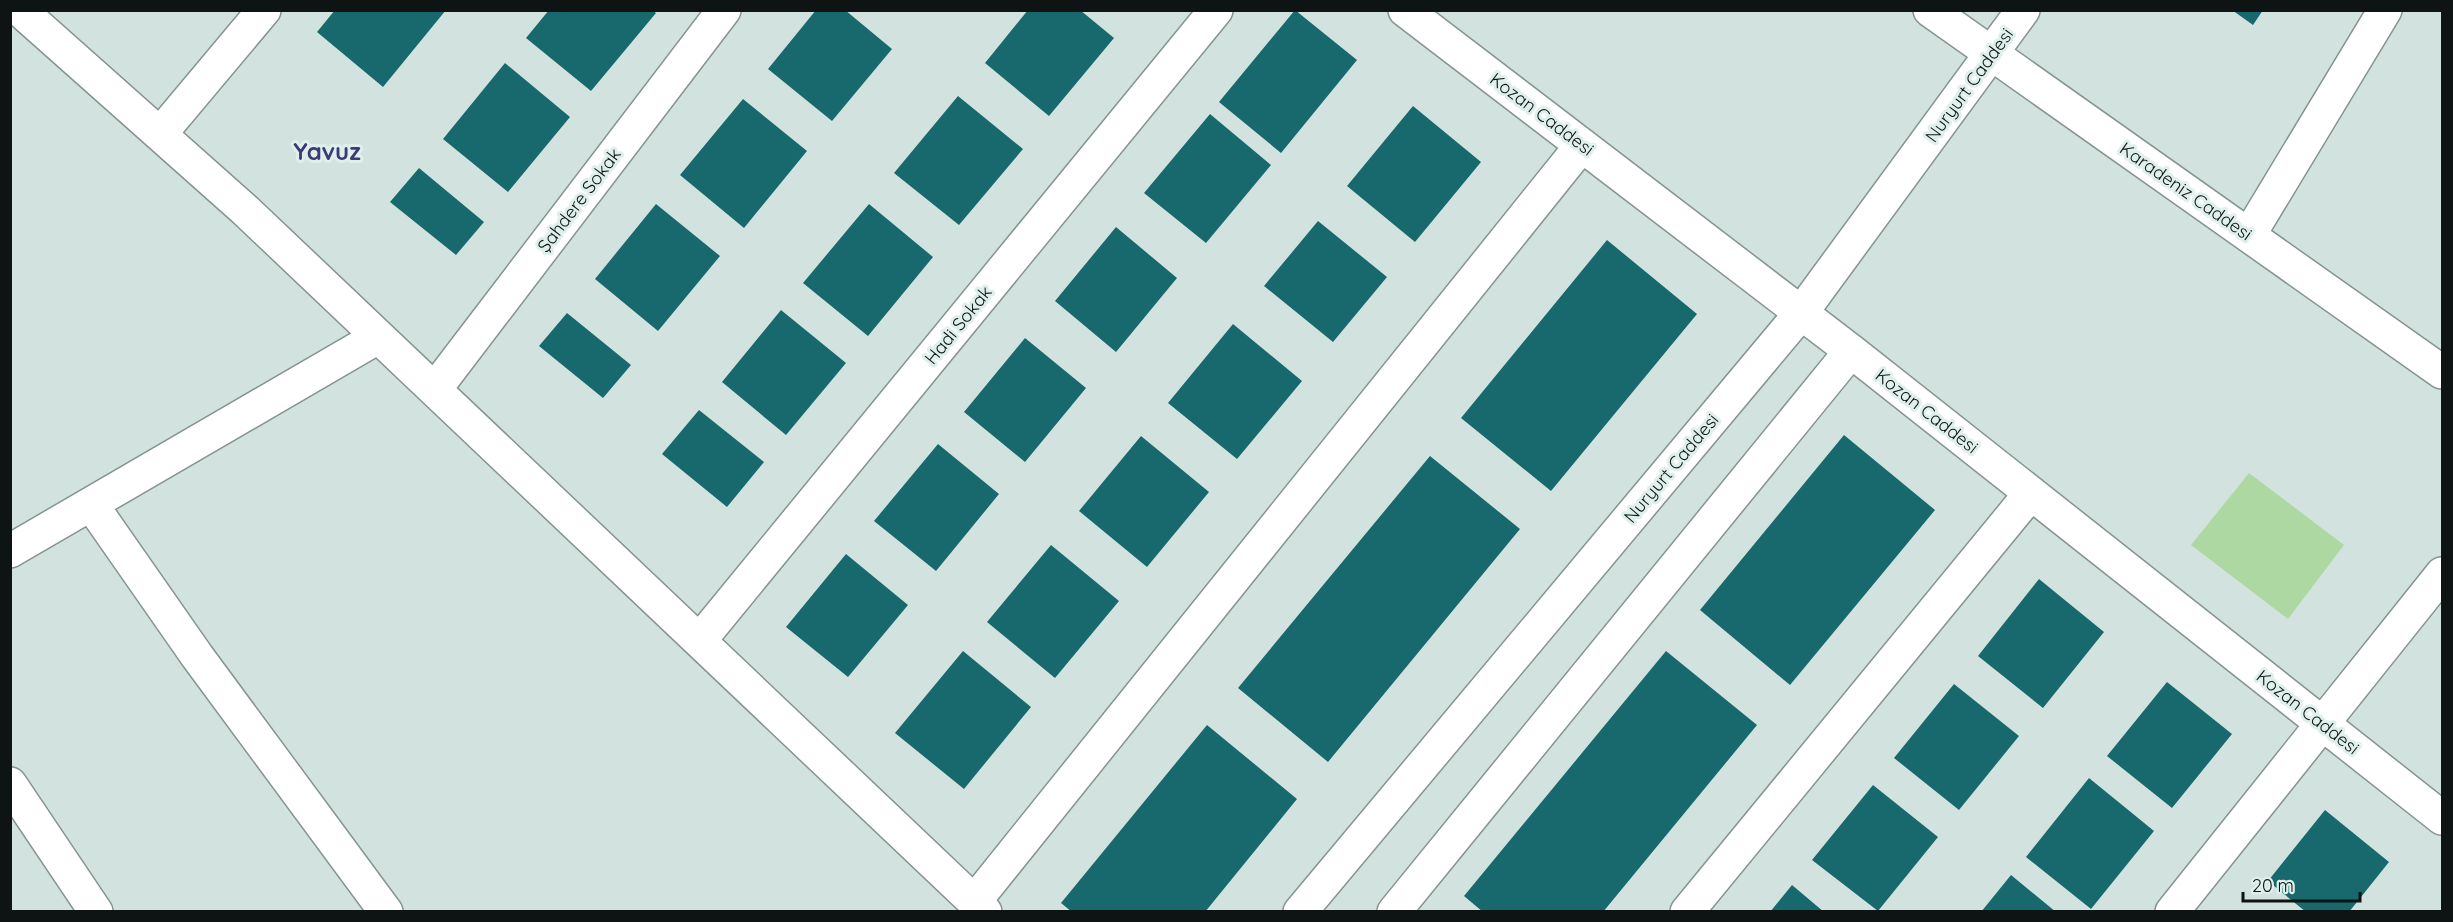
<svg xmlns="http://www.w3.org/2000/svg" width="2453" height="922" viewBox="0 0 2453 922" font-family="Quicksand,sans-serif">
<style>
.green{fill:#aed8a2}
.building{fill:#18696d}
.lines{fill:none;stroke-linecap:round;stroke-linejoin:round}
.minor-casing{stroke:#849490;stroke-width:36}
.minor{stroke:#fff;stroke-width:33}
.labels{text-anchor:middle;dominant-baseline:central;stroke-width:6;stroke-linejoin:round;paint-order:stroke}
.street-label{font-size:18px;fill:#0e1413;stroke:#dff0ec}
.district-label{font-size:24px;font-weight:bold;fill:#3c3a77;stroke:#dff0ec}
</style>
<rect width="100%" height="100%" fill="#d2e3df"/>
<path class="green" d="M 2249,473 L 2344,545 L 2288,619 L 2191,545 Z"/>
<path class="building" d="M 335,10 L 446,10 L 383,87 L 317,32 Z
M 549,10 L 652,10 L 656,13 L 591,91 L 526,38 Z
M 816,10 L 845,10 L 892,49 L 832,121 L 768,69 Z
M 1028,10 L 1080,10 L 1114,38 L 1049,116 L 985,63 Z
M 1295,10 L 1357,60 L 1281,153 L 1219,102 Z
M 2232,10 L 2263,10 L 2253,25 Z
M 505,63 L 570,117 L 508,192 L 443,139 Z
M 958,96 L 1023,149 L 959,225 L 894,173 Z
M 743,99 L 807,151 L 744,228 L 680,175 Z
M 1413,106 L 1481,162 L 1415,242 L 1347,186 Z
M 1210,114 L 1271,165 L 1206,243 L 1144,193 Z
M 419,168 L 484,222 L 456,255 L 390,202 Z
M 656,204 L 720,256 L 658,331 L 595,279 Z
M 869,204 L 933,257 L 868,336 L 803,283 Z
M 1318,221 L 1387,277 L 1333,342 L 1264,286 Z
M 1116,227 L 1177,278 L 1116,352 L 1055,301 Z
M 1607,240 L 1697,314 L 1551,491 L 1461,418 Z
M 781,310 L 846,363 L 786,435 L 722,382 Z
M 567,313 L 631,365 L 603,398 L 539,346 Z
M 1233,324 L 1302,381 L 1237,459 L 1168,403 Z
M 1025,338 L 1086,388 L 1025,462 L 964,412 Z
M 699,410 L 764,462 L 727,507 L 662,454 Z
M 1844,435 L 1935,510 L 1790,685 L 1700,610 Z
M 1141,436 L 1209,492 L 1147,567 L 1079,511 Z
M 938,444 L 999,494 L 936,571 L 874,521 Z
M 1430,456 L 1520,529 L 1328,762 L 1238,688 Z
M 1051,545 L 1119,601 L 1055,678 L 987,622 Z
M 846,554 L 908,605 L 848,677 L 786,627 Z
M 2039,579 L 2104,632 L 2043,708 L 1978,656 Z
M 963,651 L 1031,707 L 964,789 L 895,733 Z
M 1666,651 L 1757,725 L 1603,912 L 1483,912 L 1464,896 Z
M 2167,682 L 2232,734 L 2172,808 L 2107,756 Z
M 1954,684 L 2019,736 L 1959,810 L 1894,758 Z
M 1207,725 L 1297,799 L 1205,912 L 1072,912 L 1061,903 Z
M 2089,778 L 2154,831 L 2091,909 L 2026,857 Z
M 1873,785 L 1938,837 L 1878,911 L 1812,860 Z
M 2325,810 L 2389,862 L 2349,912 L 2306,912 L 2268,881 Z
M 2011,875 L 2056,912 L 1981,912 Z
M 1792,885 L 1824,912 L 1770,912 Z"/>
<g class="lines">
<defs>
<path id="minor" d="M 20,10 L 245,210 L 985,912
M 1405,10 L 1851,351 L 2442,818
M 1930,10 L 2442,372
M 160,134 L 264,10
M 2249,235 L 2385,10
M 435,389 L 724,10
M 91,504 L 197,656 L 386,912
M 10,551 L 378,337
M 700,640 L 1216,10
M 10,784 L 96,912
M 974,902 L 1582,145
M 1300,912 L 1801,313 L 2023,10
M 1394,912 L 1851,351
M 1687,912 L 2031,493
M 2172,912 L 2442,574"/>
</defs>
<use href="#minor" class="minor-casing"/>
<use href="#minor" class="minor"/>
</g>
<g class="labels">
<g class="street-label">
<text transform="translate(1969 85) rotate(-54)">Nuryurt Caddesi</text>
<text transform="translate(1542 114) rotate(37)">Kozan Caddesi</text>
<text transform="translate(2186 191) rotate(35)">Karadeniz Caddesi</text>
<text transform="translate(579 200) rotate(-53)">Şahdere Sokak</text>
<text transform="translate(958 325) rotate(-51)">Hadi Sokak</text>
<text transform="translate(1927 411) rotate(38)">Kozan Caddesi</text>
<text transform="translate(1671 468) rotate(-50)">Nuryurt Caddesi</text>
<text transform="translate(2308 712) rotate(38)">Kozan Caddesi</text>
</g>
<g class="district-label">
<text x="327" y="151">Yavuz</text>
</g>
</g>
<rect width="2453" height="922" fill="none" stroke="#0e1413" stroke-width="24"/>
<path d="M2243 892v9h117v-9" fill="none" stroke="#0e1413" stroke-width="3"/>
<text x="2252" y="892" font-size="18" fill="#0e1413" stroke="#dff0ec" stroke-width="4.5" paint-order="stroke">20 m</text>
</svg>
